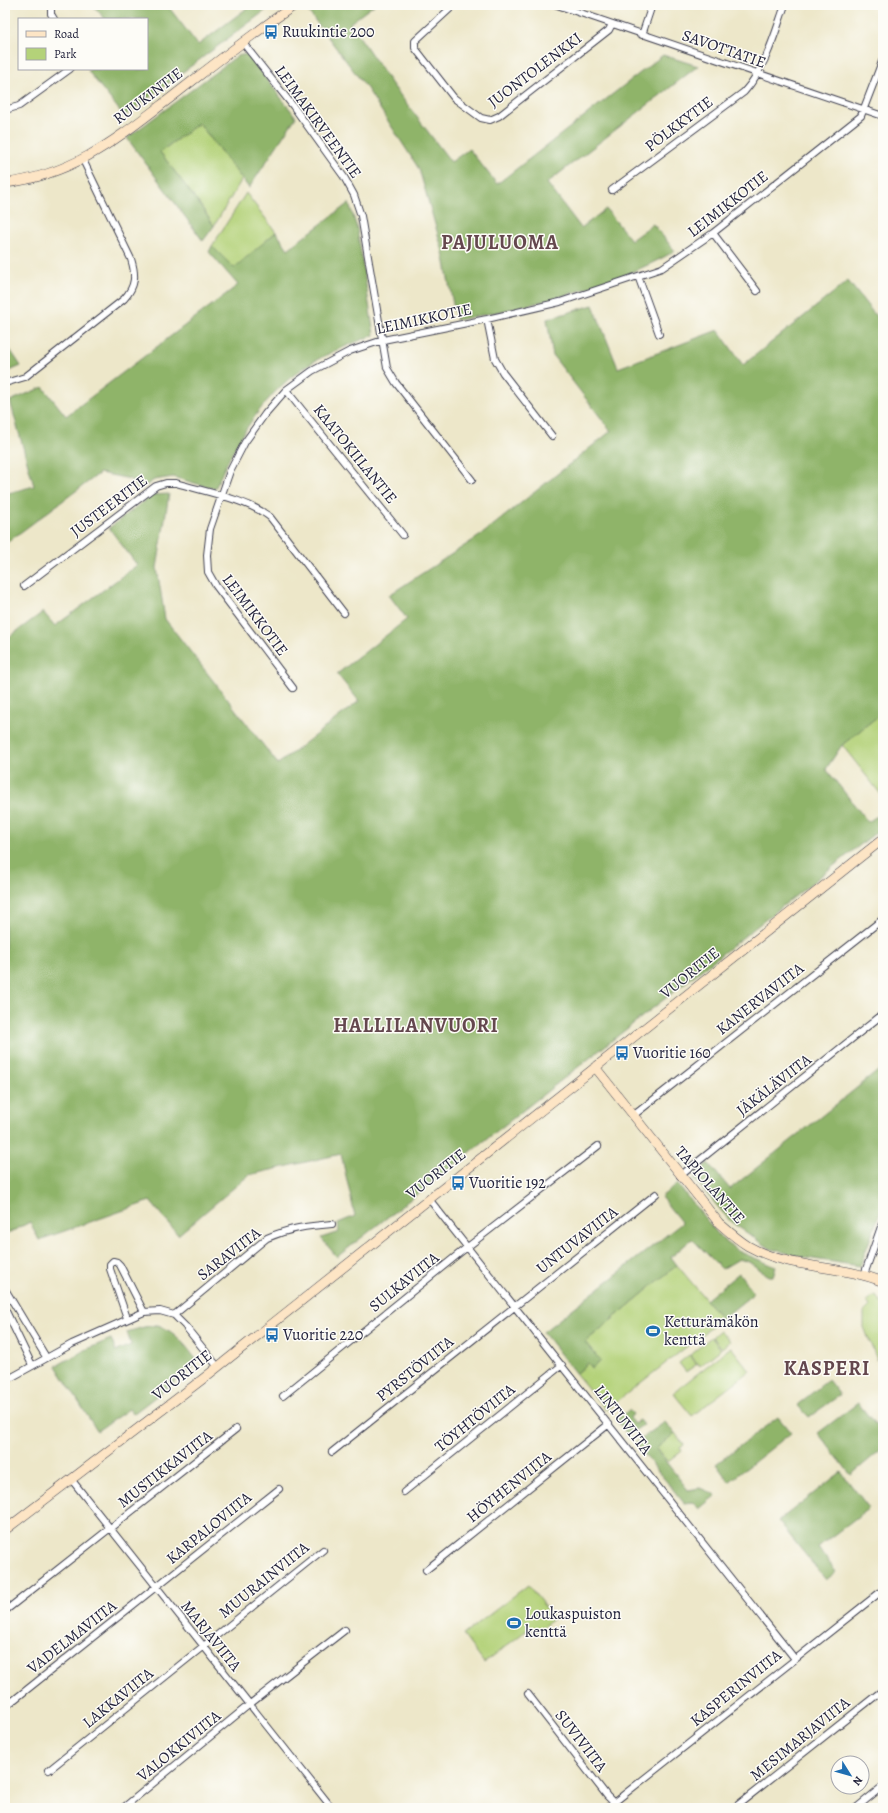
<svg xmlns="http://www.w3.org/2000/svg" width="888" height="1813" viewBox="0 0 888 1813" font-family="Alegreya,serif">
<style>
.green{fill:#b4d279;stroke:#6b7a5a}
.forest{fill:#8fb469;stroke:#586b52}
.lines{fill:none;stroke-linecap:round;stroke-linejoin:round}
.street-casing{stroke:#404050;stroke-width:8}
.secondary-casing{stroke:#404050;stroke-width:10}
.street{stroke:#fff;stroke-width:6}
.secondary{stroke:#fde5c5;stroke-width:9}
.labels{text-anchor:middle;dominant-baseline:central;stroke-width:3;stroke-linejoin:round;paint-order:stroke}
.poi-label{font-size:16px;fill:#22223b;stroke:#fdfcf7;text-anchor:start}
.street-label{font-size:16px;fill:#22223b;stroke:#fdfcf7}
.district-label{font-size:20px;font-weight:bold;letter-spacing:1px;fill:#64474e;stroke:#fdfcf7}
</style>
<rect width="100%" height="100%" fill="#fdfcf7"/>
<filter id="ink" filterUnits="userSpaceOnUse"><feTurbulence type="fractalNoise" baseFrequency=".025" numOctaves="2"/><feDisplacementMap in="SourceGraphic" scale="8" xChannelSelector="R" yChannelSelector="G"/><feConvolveMatrix kernelMatrix="1 2 1 2 8 2 1 2 1" color-interpolation-filters="sRGB"/></filter>
<filter id="wash" filterUnits="userSpaceOnUse"><feTurbulence type="fractalNoise" baseFrequency=".012" numOctaves="4" result="noise"/><feDisplacementMap in="SourceGraphic" scale="16" xChannelSelector="R" yChannelSelector="G"/><feGaussianBlur stdDeviation="0.9" result="paint"/><feColorMatrix in="noise" values="0 0 0 0 0 0 0 0 0 0 0 0 0 0 0 0 0 1.4 0 .05"/><feComposite in="paint" operator="in"/></filter>
<g filter="url(#wash)">
<rect width="100%" height="100%" fill="#ede7c9"/>
<path class="green" d="M 199,123 L 242,179 L 214,226 L 200,205 L 160,152 Z
M 246,193 L 276,232 L 234,269 L 212,246 Z
M 883,712 L 883,797 L 842,745 Z
M 677,1265 L 722,1319 L 606,1410 L 576,1374 L 588,1363 L 585,1342 Z
M 875,1295 L 883,1305 L 883,1351 L 877,1360 L 864,1327 L 864,1312 L 870,1306 L 866,1301 Z
M 720,1330 L 730,1341 L 722,1348 L 712,1337 Z
M 711,1337 L 721,1349 L 700,1366 L 690,1355 Z
M 731,1347 L 750,1371 L 692,1416 L 673,1393 Z
M 689,1355 L 697,1364 L 686,1372 L 679,1363 Z
M 675,1433 L 684,1445 L 680,1448 L 682,1451 L 668,1462 L 656,1448 Z
M 528,1585 L 554,1618 L 535,1633 L 531,1627 L 484,1663 L 463,1635 Z"/>
<path class="forest" d="M 93,5 L 167,5 L 198,45 L 251,5 L 273,5 L 124,116 L 88,71 L 91,69 L 147,69 L 147,19 L 105,19 Z
M 305,5 L 374,5 L 350,23 L 391,83 L 451,162 L 469,149 L 497,184 L 663,55 L 698,66 L 547,183 L 581,228 L 606,209 L 631,240 L 653,224 L 675,251 C 612,287 528,307 456,320 L 443,252 L 419,169 L 366,87 L 304,6 Z
M 247,54 L 296,117 L 249,188 L 199,123 L 160,152 L 200,205 L 214,226 L 203,241 L 127,138 L 237,56 Z
M 349,203 L 357,228 L 374,335 C 354,343 332,351 313,362 C 265,390 236,440 215,489 L 173,477 L 154,480 L 139,490 L 130,479 L 100,473 L 5,544 L 5,494 L 34,486 L 10,401 L 43,387 L 66,416 L 238,285 L 209,252 L 212,246 L 234,268 L 276,232 L 288,249 Z
M 848,281 L 883,325 L 883,712 L 842,745 L 826,769 L 868,822 L 877,816 L 882,820 L 883,827 L 337,1257 L 321,1238 L 339,1232 L 338,1223 L 355,1216 L 341,1154 L 249,1175 L 178,1235 L 150,1201 L 39,1240 L 30,1222 L 5,1235 L 5,640 L 43,612 L 55,626 L 137,565 L 109,528 L 152,495 L 169,494 L 157,568 L 165,619 L 278,764 L 359,701 L 337,674 L 407,619 L 389,595 L 481,535 L 611,431 L 553,356 L 547,319 L 593,305 L 618,368 L 718,330 L 743,365 Z
M 5,342 L 21,366 L 5,373 Z
M 883,1067 L 883,1205 L 860,1266 L 807,1258 L 771,1249 L 731,1222 L 695,1180 L 696,1173 L 708,1163 L 730,1189 Z
M 677,1184 L 722,1239 L 738,1251 L 776,1267 L 773,1276 L 769,1276 L 749,1262 L 739,1259 L 722,1269 L 692,1239 L 671,1257 L 677,1265 L 585,1342 L 601,1361 L 592,1368 L 588,1363 L 576,1374 L 543,1332 L 682,1223 L 661,1197 Z
M 739,1273 L 754,1293 L 722,1319 L 706,1300 Z
M 158,1325 C 176,1332 184,1344 196,1359 L 194,1367 L 133,1414 L 129,1409 L 97,1431 L 56,1366 L 87,1349 L 111,1339 L 116,1351 L 131,1345 L 127,1332 L 144,1327 Z
M 828,1380 L 840,1395 L 809,1417 L 797,1405 Z
M 858,1403 L 883,1434 L 883,1448 L 851,1475 L 818,1433 Z
M 629,1410 L 633,1414 L 630,1418 L 634,1423 L 639,1420 L 643,1425 L 628,1435 L 616,1420 Z
M 778,1417 L 791,1433 L 729,1482 L 716,1464 Z
M 665,1422 L 675,1433 L 656,1449 L 688,1490 L 700,1488 L 716,1495 L 699,1509 L 693,1502 L 684,1503 L 635,1443 Z
M 841,1472 L 869,1508 L 818,1547 L 836,1572 L 826,1580 L 778,1521 Z"/>
</g>
<g filter="url(#ink)">
<g class="lines">
<defs>
<path id="street" d="M 51,5 L 51,14 L 54,19
M 454,5 L 415,41 L 415,48 L 454,98 L 481,118 L 490,120 L 499,116 L 609,30 L 612,24
M 557,5 L 883,116
M 642,35 L 652,5
M 243,43 L 293,106 L 344,177 L 354,195 L 361,216 L 387,368 L 396,383 L 472,480
M 5,110 L 19,106 L 70,69
M 612,190 L 744,92 C 766,67 774,36 785,5
M 713,233 L 757,291
M 638,276 L 659,334
M 487,319 L 495,359 L 503,373 L 552,436
M 5,383 L 25,377 L 124,299 C 136,286 136,275 131,259 L 83,160
M 286,390 L 403,535
M 24,586 L 156,486 L 166,483 L 176,483 C 206,492 246,499 270,517 L 344,613
M 293,688 L 216,586 L 208,572 L 207,555 L 210,529 L 221,497 L 230,471 L 245,442 L 265,414 L 286,390 L 312,371 L 350,351 L 383,340 L 487,319 L 560,302 L 662,268 L 713,233 L 861,116 L 883,59
M 634,1115 L 883,919
M 680,1176 L 883,1014
M 429,1199 L 795,1659
M 864,1275 L 883,1221
M 5,1289 L 46,1357
M 5,1309 L 32,1365
M 174,1315 L 267,1238 C 290,1228 307,1226 332,1224
M 127,1318 L 110,1269 L 110,1264 L 113,1261 L 117,1262 L 120,1265 L 144,1312
M 5,1381 L 72,1344 L 144,1312 L 160,1311 L 174,1315 L 185,1326 L 218,1367
M 283,1396 L 461,1252 L 598,1146
M 332,1452 L 656,1194
M 71,1479 L 332,1808
M 404,1492 L 562,1365
M 426,1570 L 609,1424
M 5,1611 L 236,1429
M 528,1694 L 607,1796 L 619,1808
M 5,1707 L 279,1489
M 49,1770 L 323,1550
M 123,1808 L 250,1704 L 345,1630
M 607,1808 L 883,1590
M 734,1808 L 883,1690
M 856,1808 L 883,1786"/>
<path id="secondary" d="M 5,183 C 75,175 119,137 173,96 C 213,65 253,33 295,5
M 595,1067 L 719,1223 C 728,1231 738,1240 748,1246 C 790,1270 840,1264 883,1282
M 5,1530 L 204,1378 L 883,839"/>
</defs>
<use href="#street" class="street-casing"/>
<use href="#secondary" class="secondary-casing"/>
<use href="#street" class="street"/>
<use href="#secondary" class="secondary"/>
</g>
</g>
<defs>
<symbol id="bus-bare" viewBox="-9 -9 18 18"><path d="M-5-6H5V4H4V6H2V4H-2V6H-4V4H-5ZM-3.5-4V0h7V-4ZM-3.5 1.2v1.5H-2V1.2ZM2 1.2v1.5H3.5V1.2Z" fill="#1f6fb2" stroke="#fdfcf7" stroke-width="2.5" paint-order="stroke"/></symbol>
<symbol id="stadium-bare" viewBox="-9 -9 18 18"><path d="M0-5a6.5 5 0 1 0 0 10a6.5 5 0 1 0 0-10ZM-3.5-1.8h7v3.6h-7Z" fill="#1f6fb2" stroke="#fdfcf7" stroke-width="2.5" paint-order="stroke"/></symbol>
</defs>
<g fill-rule="evenodd">
<use href="#bus-bare" x="261" y="22" width="20" height="20"/>
<use href="#bus-bare" x="612" y="1043" width="20" height="20"/>
<use href="#bus-bare" x="448" y="1173" width="20" height="20"/>
<use href="#stadium-bare" x="643" y="1321" width="20" height="20"/>
<use href="#bus-bare" x="262" y="1325" width="20" height="20"/>
<use href="#stadium-bare" x="504" y="1613" width="20" height="20"/>
</g>
<g class="labels">
<g class="poi-label">
<text x="282" y="32">Ruukintie 200</text>
<text x="633" y="1053">Vuoritie 160</text>
<text x="469" y="1183">Vuoritie 192</text>
<text x="664" y="1322">Ketturämäkön<tspan x="664" dy="18">kenttä</tspan></text>
<text x="283" y="1335">Vuoritie 220</text>
<text x="525" y="1614">Loukaspuiston<tspan x="525" dy="18">kenttä</tspan></text>
</g>
<g class="street-label">
<text transform="translate(724 49) rotate(19)">SAVOTTATIE</text>
<text transform="translate(535 70) rotate(-37)">JUONTOLENKKI</text>
<text transform="translate(148 96) rotate(-37)">RUUKINTIE</text>
<text transform="translate(318 122) rotate(54)">LEIMAKIRVEENTIE</text>
<text transform="translate(679 124) rotate(-37)">PÖLKKYTIE</text>
<text transform="translate(728 204) rotate(-38)">LEIMIKKOTIE</text>
<text transform="translate(424 319) rotate(-12)">LEIMIKKOTIE</text>
<text transform="translate(355 454) rotate(51)">KAATOKIILANTIE</text>
<text transform="translate(109 506) rotate(-37)">JUSTEERITIE</text>
<text transform="translate(255 615) rotate(53)">LEIMIKKOTIE</text>
<text transform="translate(690 973) rotate(-39)">VUORITIE</text>
<text transform="translate(760 999) rotate(-38)">KANERVAVIITA</text>
<text transform="translate(774 1085) rotate(-38)">JÄKÄLÄVIITA</text>
<text transform="translate(436 1174) rotate(-38)">VUORITIE</text>
<text transform="translate(710 1185) rotate(49)">TAPIOLANTIE</text>
<text transform="translate(577 1240) rotate(-38)">UNTUVAVIITA</text>
<text transform="translate(229 1254) rotate(-38)">SARAVIITA</text>
<text transform="translate(404 1282) rotate(-39)">SULKAVIITA</text>
<text transform="translate(415 1369) rotate(-39)">PYRSTÖVIITA</text>
<text transform="translate(182 1375) rotate(-38)">VUORITIE</text>
<text transform="translate(475 1418) rotate(-39)">TÖYHTÖVIITA</text>
<text transform="translate(623 1420) rotate(52)">LINTUVIITA</text>
<text transform="translate(165 1469) rotate(-38)">MUSTIKKAVIITA</text>
<text transform="translate(509 1487) rotate(-39)">HÖYHENVIITA</text>
<text transform="translate(209 1528) rotate(-39)">KARPALOVIITA</text>
<text transform="translate(264 1580) rotate(-39)">MUURAINVIITA</text>
<text transform="translate(211 1636) rotate(51)">MARJAVIITA</text>
<text transform="translate(72 1637) rotate(-38)">VADELMAVIITA</text>
<text transform="translate(736 1688) rotate(-39)">KASPERINVIITA</text>
<text transform="translate(118 1698) rotate(-39)">LAKKAVIITA</text>
<text transform="translate(800 1739) rotate(-39)">MESIMARJAVIITA</text>
<text transform="translate(581 1741) rotate(52)">SUVIVIITA</text>
<text transform="translate(179 1746) rotate(-39)">VALOKKIVIITA</text>
</g>
<g class="district-label">
<text x="500" y="242">PAJULUOMA</text>
<text x="416" y="1025">HALLILANVUORI</text>
<text x="827" y="1368">KASPERI</text>
</g>
</g>
<rect width="888" height="1813" fill="none" stroke="#fdfcf7" stroke-width="20"/>
<rect x="18" y="18" width="130" height="52" fill="#fdfcf7" stroke="#a5a5ac"/>
<rect x="26" y="31" width="20" height="6" fill="#fde5c5" stroke="#a5a5ac"/>
<text x="54" y="38" font-size="12" fill="#22223b">Road</text>
<rect x="26" y="48" width="20" height="12" fill="#b4d279" stroke="#a5a5ac"/>
<text x="54" y="58" font-size="12" fill="#22223b">Park</text>
<g transform="translate(850 1775) rotate(127)"><circle r="19" fill="#fdfcf7" stroke="#a5a5ac"/>
<path d="M0-3L7 15L0 10L-7 15Z" fill="#1f6fb2"/>
<text y="-6" font-size="11" font-weight="bold" text-anchor="middle" fill="#22223b">N</text>
</g>
</svg>
